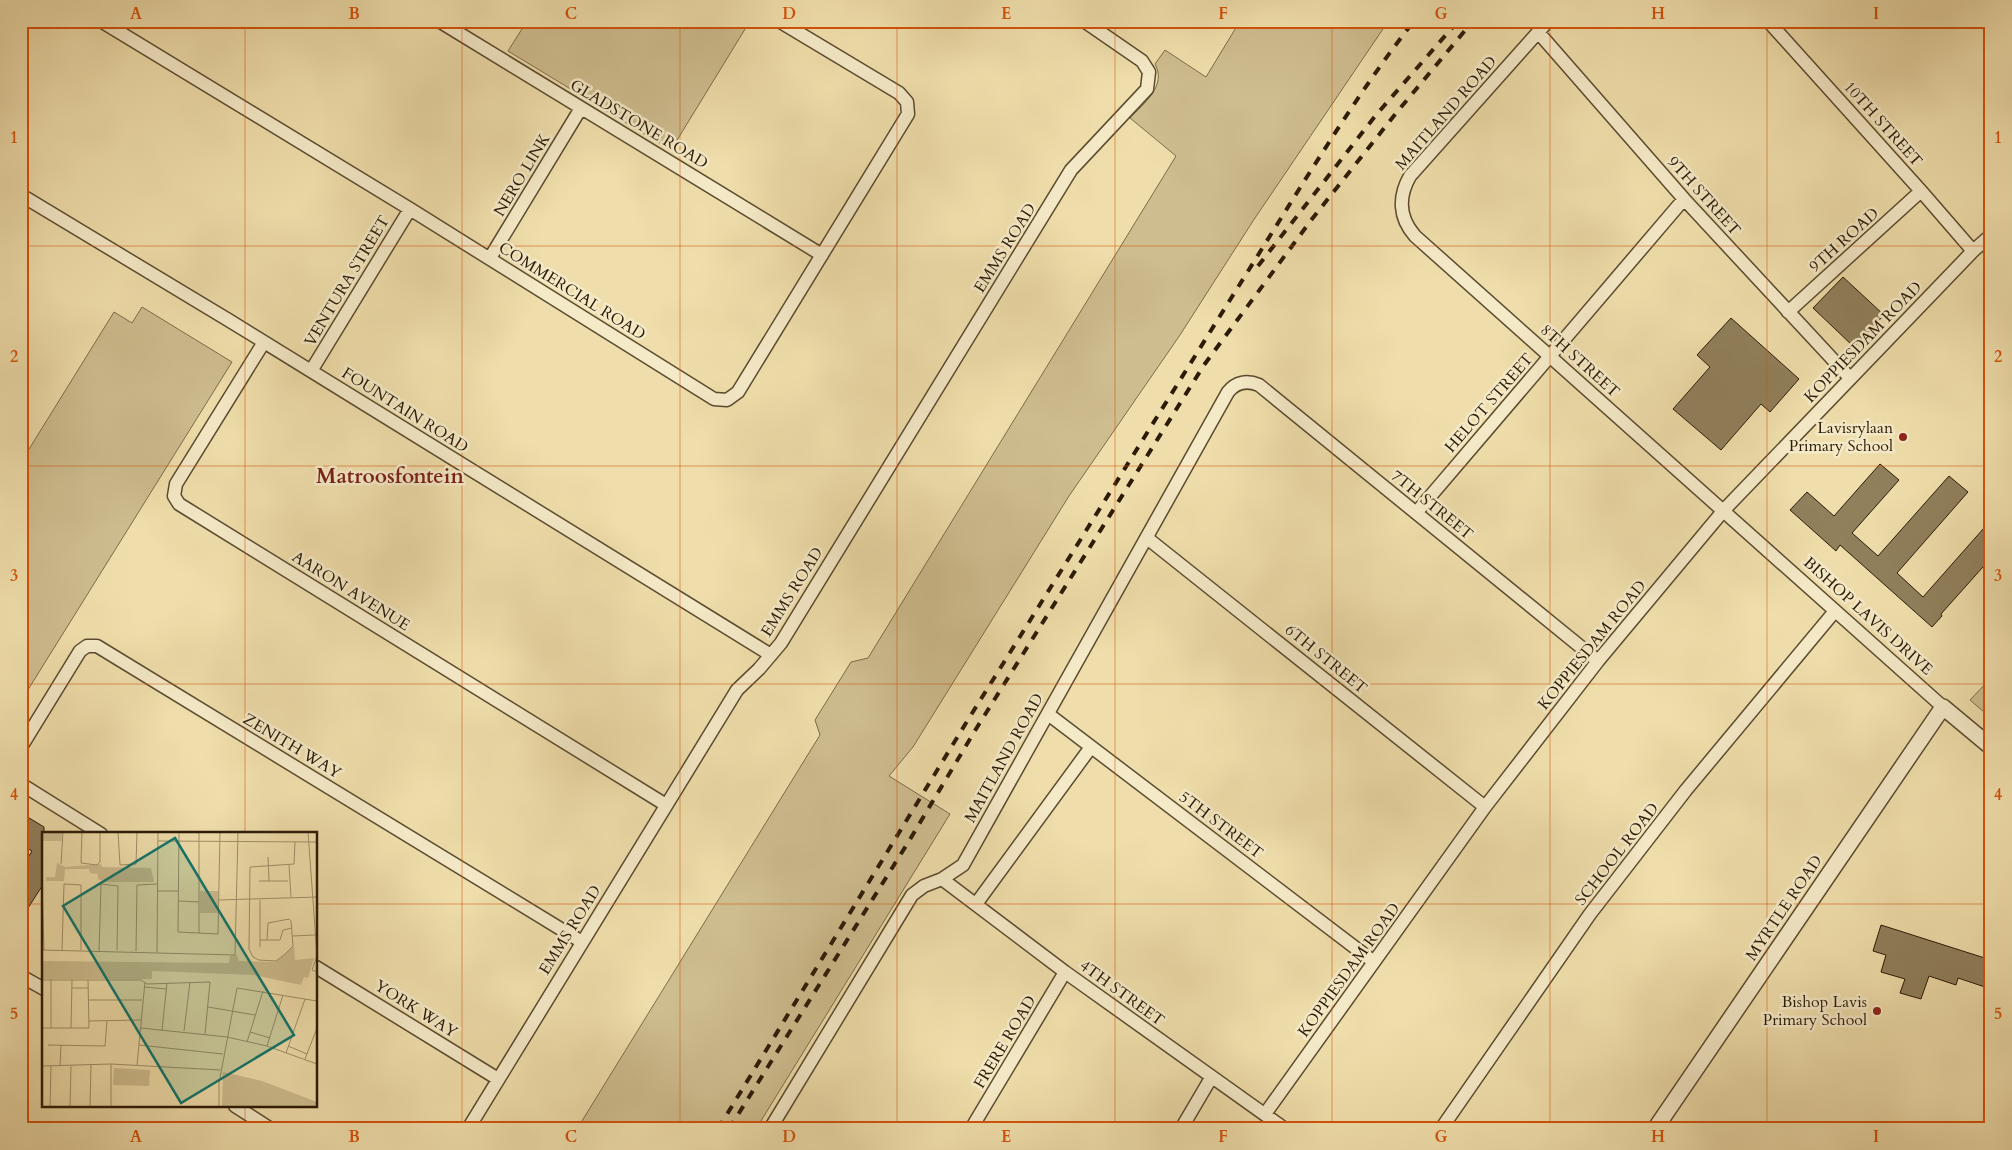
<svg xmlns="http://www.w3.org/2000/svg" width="2012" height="1150" viewBox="0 0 2012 1150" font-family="Cardo,serif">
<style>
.green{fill:#cebd8f;stroke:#7c6c4a}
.building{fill:#90805c;stroke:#2a1a06}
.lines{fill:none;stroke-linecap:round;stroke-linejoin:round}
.minor-casing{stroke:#5b4b2f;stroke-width:15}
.tertiary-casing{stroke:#5b4b2f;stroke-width:18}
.minor{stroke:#f5eac8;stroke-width:12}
.tertiary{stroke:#f5eac8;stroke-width:15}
.rail{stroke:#2a1a06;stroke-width:4;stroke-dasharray:9 9;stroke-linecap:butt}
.grid{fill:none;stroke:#d5530b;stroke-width:1;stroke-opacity:0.55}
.poi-dot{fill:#8f2418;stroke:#f5eac8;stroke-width:2}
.labels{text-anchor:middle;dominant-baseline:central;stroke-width:5;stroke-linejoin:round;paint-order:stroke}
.street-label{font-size:16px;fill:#2a1a06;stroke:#f5eac8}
.poi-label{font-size:16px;fill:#2a1a06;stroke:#f5eac8;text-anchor:end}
.district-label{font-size:21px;font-weight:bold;fill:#7a1f14;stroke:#f5eac8}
.inset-road{fill:none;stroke:#a09069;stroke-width:1}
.view{fill:#0f766e;fill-opacity:0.15;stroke:#0f766e;stroke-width:2.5}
.inset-edge{fill:none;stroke:#2a1a06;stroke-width:2.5}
.neatline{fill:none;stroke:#d5530b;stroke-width:2}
.grid-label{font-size:16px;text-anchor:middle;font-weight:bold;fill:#d5530b}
</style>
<rect width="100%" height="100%" fill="#efdeab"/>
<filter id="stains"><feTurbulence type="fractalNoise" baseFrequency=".004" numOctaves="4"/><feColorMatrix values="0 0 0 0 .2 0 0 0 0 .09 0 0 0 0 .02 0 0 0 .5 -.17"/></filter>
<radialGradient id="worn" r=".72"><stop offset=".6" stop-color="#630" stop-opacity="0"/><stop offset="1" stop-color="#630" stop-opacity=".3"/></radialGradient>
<path class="green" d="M 527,21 L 750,21 L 671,150 L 508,51 Z
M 1240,21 L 1393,21 L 1385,26 L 1253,221 L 1180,335 L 1069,496 L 913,747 L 889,776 L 950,814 L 756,1129 L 577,1129 L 820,735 L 815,720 L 851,662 L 868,658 L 1176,156 L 1130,118 C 1144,103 1167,86 1155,64 L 1165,50 L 1206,77 Z
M 142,307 L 232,362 L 21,701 L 21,462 L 114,312 L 132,323 Z
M 1991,678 L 1991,718 L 1970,700 Z"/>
<path class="building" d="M 1843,277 L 1884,315 L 1854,347 L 1813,308 Z
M 1731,318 L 1799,379 L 1770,412 L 1761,404 L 1721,450 L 1673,409 L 1710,367 L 1697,355 Z
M 1880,464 L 1899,480 L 1852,533 L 1878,556 L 1949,476 L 1968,492 L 1897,573 L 1923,597 L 1991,520 L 1991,558 L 1941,614 L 1942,616 L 1932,627 L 1840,545 L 1836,551 L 1790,510 L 1807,492 L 1834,516 Z
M 21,813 L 44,827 L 44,883 L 21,919 L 21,869 L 32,851 L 21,845 Z
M 1881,925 L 1991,960 L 1991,989 L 1958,978 L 1956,985 L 1929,976 L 1921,999 L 1900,993 L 1905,979 L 1881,972 L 1886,955 L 1873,951 Z"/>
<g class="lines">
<defs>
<path id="minor" d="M 101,21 L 410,209 L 714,399 L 727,400 L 738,392 L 908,114 L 907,102 L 899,93 L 779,21
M 439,21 L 822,255
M 1548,21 L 1410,176 C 1398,197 1399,218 1415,236 L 1943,707
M 1768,21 L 1921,191 L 1973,251
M 1538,32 L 1684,199 L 1850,378
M 21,195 L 230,321 L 771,655
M 490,258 L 581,108
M 1788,312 L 1921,191
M 264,342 L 176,484 L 174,496 L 179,504 L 666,805
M 311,371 L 410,209
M 1416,513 L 1684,199
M 1147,538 L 1485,807
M 1048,714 L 1374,962
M 21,747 L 80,651 L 87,646 L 97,646 L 582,942
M 21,784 L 101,834
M 942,879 L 1065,972 L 1285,1129
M 976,904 L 1091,747
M 316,967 L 498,1079
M 21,976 L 44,989
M 235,1106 L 271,1129
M 1265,1114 L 1485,807 L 1598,661 L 1724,510 L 1973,251 L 1991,235
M 468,1129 L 737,690 L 759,669 L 781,643 L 1071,170 L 1147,89 L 1149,72 L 1142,61 L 1084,21
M 770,1129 L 912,895 L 924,886 L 942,879 L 963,865 L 1228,392 C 1236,382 1247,380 1259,385 L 1598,661
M 971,1129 L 1065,972
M 1181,1129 L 1211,1078
M 1441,1129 L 1590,914 L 1686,790 L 1835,611"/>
<path id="tertiary" d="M 1655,1129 L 1943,707 L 1991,747"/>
</defs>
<use href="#minor" class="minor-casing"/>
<use href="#tertiary" class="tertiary-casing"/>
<use href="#minor" class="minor"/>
<use href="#tertiary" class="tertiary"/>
<path class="rail" d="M 1258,266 L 1376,115 L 1458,21
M 718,1129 L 966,723 L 1303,183 C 1338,128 1373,73 1414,21
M 729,1129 L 909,841 L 976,729 L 1204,365 L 1312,219 L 1397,112 L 1473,21"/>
</g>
<path class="grid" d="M 245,21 L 245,834M 462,21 L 462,1129M 680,21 L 680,1129M 897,21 L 897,1129M 1115,21 L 1115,1129M 1332,21 L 1332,1129M 1550,21 L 1550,1129M 1767,21 L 1767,1129M 21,246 L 1991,246M 21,466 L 1991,466M 21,684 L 1991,684M 21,904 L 44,904M 316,904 L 1991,904M 245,1106 L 245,1129"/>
<g class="poi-dot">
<circle cx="1903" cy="437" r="5"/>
<circle cx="1877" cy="1011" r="5"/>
</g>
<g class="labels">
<g class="street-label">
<text transform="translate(1446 113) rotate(-49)">MAITLAND ROAD</text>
<text transform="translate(639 124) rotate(31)">GLADSTONE ROAD</text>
<text transform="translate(1883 124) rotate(48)">10TH STREET</text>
<text transform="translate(522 175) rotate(-59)">NERO LINK</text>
<text transform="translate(1704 196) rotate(48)">9TH STREET</text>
<text transform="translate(1844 240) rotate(-42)">9TH ROAD</text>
<text transform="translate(1005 248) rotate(-58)">EMMS ROAD</text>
<text transform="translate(347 281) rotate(-59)">VENTURA STREET</text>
<text transform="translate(572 291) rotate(32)">COMMERCIAL ROAD</text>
<text transform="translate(1863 342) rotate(-46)">KOPPIESDAM ROAD</text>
<text transform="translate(1580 361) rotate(42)">8TH STREET</text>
<text transform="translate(1489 403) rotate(-49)">HELOT STREET</text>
<text transform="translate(405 410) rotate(32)">FOUNTAIN ROAD</text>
<text transform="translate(1432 505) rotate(39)">7TH STREET</text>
<text transform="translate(351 591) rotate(32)">AARON AVENUE</text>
<text transform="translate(792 592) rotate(-58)">EMMS ROAD</text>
<text transform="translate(1868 616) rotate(42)">BISHOP LAVIS DRIVE</text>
<text transform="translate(1592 645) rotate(-51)">KOPPIESDAM ROAD</text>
<text transform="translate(1326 659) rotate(39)">6TH STREET</text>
<text transform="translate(292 746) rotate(31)">ZENITH WAY</text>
<text transform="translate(1004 758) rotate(-61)">MAITLAND ROAD</text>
<text transform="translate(1221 825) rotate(37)">5TH STREET</text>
<text transform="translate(1617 854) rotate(-52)">SCHOOL ROAD</text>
<text transform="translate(1784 908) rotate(-56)">MYRTLE ROAD</text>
<text transform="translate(570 930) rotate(-58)">EMMS ROAD</text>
<text transform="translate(1349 970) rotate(-54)">KOPPIESDAM ROAD</text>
<text transform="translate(1122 993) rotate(36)">4TH STREET</text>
<text transform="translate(416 1009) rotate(32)">YORK WAY</text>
<text transform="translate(1005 1042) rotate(-59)">FRERE ROAD</text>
</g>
<g class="poi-label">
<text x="1893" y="428">Lavisrylaan<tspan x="1893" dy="18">Primary School</tspan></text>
<text x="1867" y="1002">Bishop Lavis<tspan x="1867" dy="18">Primary School</tspan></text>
</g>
<g class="district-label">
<text x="390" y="476">Matroosfontein</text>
</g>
</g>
<g transform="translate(42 832)">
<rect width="275" height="275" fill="#efdeab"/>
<path d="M 20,0 L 20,9 L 0,9 L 0,1 ZM 15,31 L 23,35 L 59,32 L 60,35 L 109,36 L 112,50 L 64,50 L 56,47 L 56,42 L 48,41 L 47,37 L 23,37 L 22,49 L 4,49 L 4,45 L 13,45 ZM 158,59 L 176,59 L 176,81 L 158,81 ZM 252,114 L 253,128 L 272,126 L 266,146 L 262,145 L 259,153 L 212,143 L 110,139 L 110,147 L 0,147 L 0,129 L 187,131 L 188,124 L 195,123 L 197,129 L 233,130 ZM 72,236 L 108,238 L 107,254 L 71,253 ZM 181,240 L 220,249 L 275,270 L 275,275 L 180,275 Z" fill="#cebd8f"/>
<path class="inset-road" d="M 40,0 L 39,31 L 55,33 L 58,30 L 58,0M 76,0 L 78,33 L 94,32 L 95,0M 137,0 L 136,100 L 176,102 L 178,0M 266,0 L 275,123M 116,9 L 275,10M 226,25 L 227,49M 19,32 L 21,0M 247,33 L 249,65M 217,49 L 246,49M 0,51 L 2,118M 115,59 L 136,59M 177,68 L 275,65M 137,69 L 157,70M 157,101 L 157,0M 250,104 L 273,103M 218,108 L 238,108 L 241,98 L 250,96M 225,108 L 226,91 L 247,87 L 249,89 L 251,114 L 242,123 L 234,129 L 217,128 L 211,125 L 207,117 L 208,35 L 252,32 L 253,10M 218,115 L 218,68M 0,118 L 193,123 L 196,0M 20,118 L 22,52 L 39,53 L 39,118M 57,119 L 59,52 L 76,54 L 75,118M 94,119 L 95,53 L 115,52M 115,120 L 116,0M 275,124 L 270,138 L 275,140M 0,148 L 99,148 L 105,152 L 168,150 L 163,202M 102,155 L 124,157M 30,156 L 46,156M 47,168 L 100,168M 166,175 L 213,183M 47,189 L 99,188M 0,196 L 47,196 L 46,148M 9,196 L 9,147M 29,196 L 30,148M 99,196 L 185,205 L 225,214 L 275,232M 120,198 L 125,151M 142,199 L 148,150M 208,200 L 228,206M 205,210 L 221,159M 6,213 L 63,214 L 65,189M 97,213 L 181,222M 225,214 L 241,163M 246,214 L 265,222M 244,221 L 263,167M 263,227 L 275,196M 95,233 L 103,150M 0,234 L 69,232 L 178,238M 18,234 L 19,213M 8,275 L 9,234M 28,275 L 29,234M 48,275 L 49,233M 69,275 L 69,232M 177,275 L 177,251 L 195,156 L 275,169"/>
<path class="view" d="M 133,6 L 252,203 L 139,271 L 21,74 Z"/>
<rect width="275" height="275" class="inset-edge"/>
</g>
<rect width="2012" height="1150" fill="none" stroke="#efdeab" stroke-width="55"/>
<rect x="28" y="28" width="1956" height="1094" class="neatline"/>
<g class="grid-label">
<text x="136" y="19">A</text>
<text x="354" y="19">B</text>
<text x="571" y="19">C</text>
<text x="789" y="19">D</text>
<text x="1006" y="19">E</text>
<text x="1223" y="19">F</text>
<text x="1441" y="19">G</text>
<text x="1658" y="19">H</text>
<text x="1876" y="19">I</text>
<text x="14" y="143">1</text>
<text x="1998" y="143">1</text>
<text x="14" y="362">2</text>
<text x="1998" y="362">2</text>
<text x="14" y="581">3</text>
<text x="1998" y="581">3</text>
<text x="14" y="800">4</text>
<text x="1998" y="800">4</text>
<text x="14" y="1019">5</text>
<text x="1998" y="1019">5</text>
<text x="136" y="1142">A</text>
<text x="354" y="1142">B</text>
<text x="571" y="1142">C</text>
<text x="789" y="1142">D</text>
<text x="1006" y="1142">E</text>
<text x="1223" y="1142">F</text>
<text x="1441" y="1142">G</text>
<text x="1658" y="1142">H</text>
<text x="1876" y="1142">I</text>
</g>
<rect width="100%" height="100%" filter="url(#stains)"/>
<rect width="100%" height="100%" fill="url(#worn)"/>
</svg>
